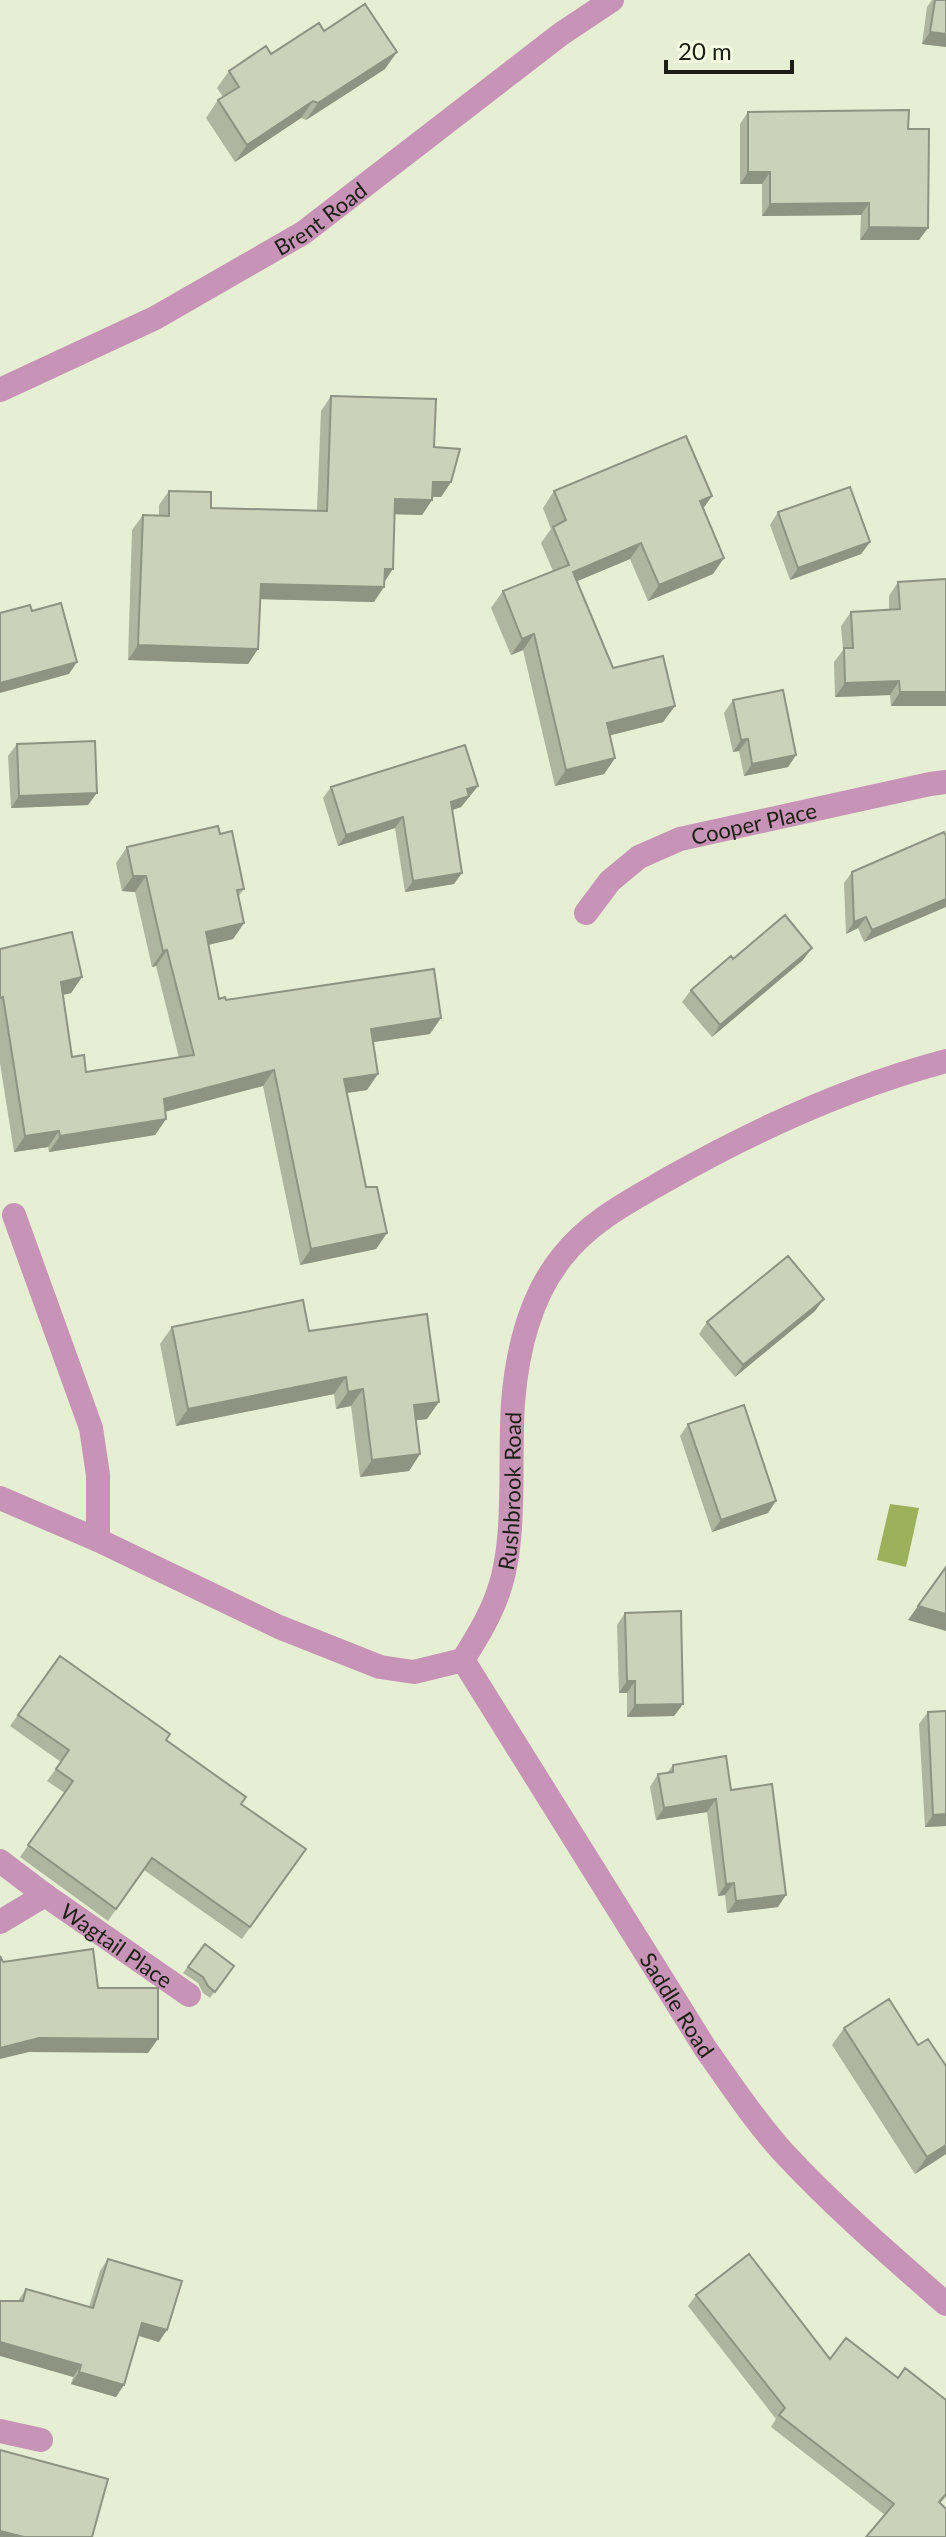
<svg xmlns="http://www.w3.org/2000/svg" width="946" height="2537" viewBox="0 0 946 2537" font-family="Lato,sans-serif">
<style>
.water{fill:#9db05c}
.lines{fill:none;stroke-linecap:round;stroke-linejoin:round}
.minor{stroke:#c793b6;stroke-width:24}
.wall{fill:#afb59f}
.shaded-wall{fill:#8e9382}
.building{fill:#cbd2b9;stroke:#8e9382;stroke-width:2}
.labels{text-anchor:middle;dominant-baseline:central;stroke-width:6;stroke-linejoin:round;paint-order:stroke}
.street-label{font-size:22px;fill:#1d1f16;stroke:#f4fbe0}
</style>
<rect width="100%" height="100%" fill="#e6eed3"/>
<path class="water" d="M 890,1504 L 919,1508 L 906,1567 L 877,1560 Z"/>
<g class="lines">
<g class="minor">
<path id="s1" d="M 0,390 L 155,318 L 303,233 L 561,34 L 612,0"/>
<path id="s2" d="M 586,913 L 610,881 L 639,857 L 680,839 L 930,784 L 946,782"/>
<path d="M 14,1215 L 91,1428 L 98,1475 L 98,1540"/>
<path id="s3" d="M 0,1498 L 98,1540 L 279,1627 L 380,1667 L 414,1672 L 463,1660 C 477,1637 491,1615 499,1590 C 517,1538 509,1459 513,1403 C 517,1352 529,1298 562,1257 C 590,1221 630,1201 668,1179 C 756,1129 848,1087 946,1061"/>
<path id="s4" d="M 463,1660 L 705,2048 C 730,2083 754,2120 783,2152 C 834,2207 890,2255 946,2304"/>
<path id="s5" d="M 0,1861 L 45,1895 L 189,1995"/>
<path d="M 0,1922 L 45,1895"/>
<path d="M 0,2431 L 41,2440"/>
</g>
</g>
<path class="wall" d="M 932,0 L 946,0 L 946,47 L 922,44 L 927,7 Z
M 324,31 L 385,69 L 306,120 L 301,118 L 235,162 L 206,118 L 218,100 L 223,97 L 217,88 L 229,71 L 271,54 Z
M 748,112 L 908,129 L 919,240 L 860,240 L 861,215 L 762,216 L 762,184 L 740,184 L 740,124 Z
M 331,396 L 434,447 L 451,482 L 441,497 L 432,497 L 432,500 L 422,515 L 395,514 L 384,581 L 374,602 L 260,599 L 258,649 L 248,664 L 128,660 L 132,530 L 143,515 L 159,516 L 159,505 L 169,491 L 211,508 L 317,510 L 321,411 Z
M 554,491 L 712,496 L 703,508 L 713,574 L 648,601 L 630,559 L 577,581 L 613,668 L 675,706 L 663,722 L 610,735 L 615,758 L 604,774 L 555,786 L 523,650 L 511,655 L 491,608 L 503,591 L 553,571 L 541,543 L 551,529 L 543,508 Z
M 778,512 L 870,542 L 861,554 L 790,580 L 770,525 Z
M 946,579 L 946,706 L 891,706 L 890,695 L 835,697 L 834,662 L 843,650 L 841,626 L 851,612 L 889,610 L 889,596 L 898,582 Z
M 733,700 L 796,755 L 788,767 L 744,776 L 739,751 L 733,752 L 724,713 Z
M 17,744 L 88,805 L 11,808 L 8,756 Z
M 478,786 L 461,807 L 452,810 L 454,884 L 405,892 L 395,828 L 338,846 L 323,798 L 331,787 Z
M 944,832 L 864,942 L 858,928 L 846,934 L 844,883 L 852,872 Z
M 220,834 L 244,889 L 238,897 L 244,923 L 233,939 L 208,945 L 219,999 L 430,1034 L 373,1042 L 367,1090 L 347,1093 L 366,1187 L 387,1233 L 376,1249 L 300,1265 L 263,1086 L 165,1112 L 166,1119 L 155,1135 L 49,1152 L 48,1147 L 14,1152 L 0,1063 L 0,949 L 82,977 L 71,993 L 63,995 L 72,1057 L 86,1072 L 179,1058 L 156,966 L 152,967 L 135,892 L 122,891 L 116,863 L 127,847 Z
M 733,959 L 803,960 L 712,1037 L 682,1002 L 691,990 Z
M 815,1311 L 735,1377 L 699,1334 L 707,1322 Z
M 172,1327 L 309,1331 L 427,1419 L 416,1420 L 420,1454 L 409,1471 L 360,1477 L 351,1406 L 336,1409 L 334,1394 L 176,1426 L 160,1344 Z
M 688,1424 L 768,1513 L 712,1532 L 680,1436 Z
M 625,1613 L 683,1704 L 674,1716 L 627,1717 L 627,1693 L 619,1693 L 617,1625 Z
M 60,1656 L 166,1740 L 241,1804 L 306,1849 L 242,1939 L 144,1870 L 108,1921 L 20,1857 L 65,1793 L 47,1781 L 61,1762 L 10,1726 Z
M 928,1712 L 946,1826 L 925,1827 L 919,1724 Z
M 673,1765 L 731,1790 L 778,1907 L 727,1913 L 725,1895 L 718,1896 L 707,1812 L 656,1820 L 650,1787 L 658,1774 L 667,1773 Z
M 205,1944 L 234,1966 L 210,1998 L 203,1993 L 198,1983 L 183,1973 Z
M 844,2028 L 918,2045 L 946,2154 L 915,2174 L 832,2045 Z
M 108,2259 L 159,2342 L 138,2336 L 116,2397 L 71,2384 L 73,2377 L 18,2301 L 26,2289 L 89,2307 L 100,2271 Z
M 696,2295 L 830,2359 L 898,2378 L 946,2400 L 946,2497 L 940,2503 L 885,2515 L 771,2427 L 776,2419 L 688,2306 Z"/>
<path class="shaded-wall" d="M 930,32 L 946,34 L 946,47 L 922,44 Z
M 397,52 L 385,69 L 306,120 L 318,103 Z
M 313,101 L 301,118 L 235,162 L 247,145 Z
M 748,172 L 770,172 L 762,184 L 740,184 Z
M 869,203 L 861,215 L 762,216 L 770,204 Z
M 869,227 L 928,228 L 919,240 L 860,240 Z
M 433,482 L 451,482 L 441,497 L 423,496 Z
M 712,496 L 700,513 L 700,501 Z
M 395,499 L 432,500 L 422,515 L 385,514 Z
M 870,542 L 861,554 L 790,580 L 798,568 Z
M 641,543 L 630,559 L 561,588 L 573,572 Z
M 724,558 L 713,574 L 648,601 L 659,585 Z
M 385,569 L 393,569 L 383,584 Z
M 261,584 L 384,587 L 374,602 L 251,599 Z
M 534,634 L 523,650 L 511,655 L 522,639 Z
M 138,645 L 258,649 L 248,664 L 128,660 Z
M 77,662 L 69,674 L 0,693 L 0,683 Z
M 899,681 L 890,695 L 835,697 L 845,683 Z
M 900,692 L 946,692 L 946,706 L 891,706 Z
M 675,706 L 663,722 L 596,739 L 607,723 Z
M 748,739 L 739,751 L 733,752 L 741,740 Z
M 796,755 L 788,767 L 744,776 L 752,764 Z
M 615,758 L 604,774 L 555,786 L 566,770 Z
M 478,786 L 461,807 L 443,813 L 451,802 L 467,789 Z
M 97,793 L 88,805 L 11,808 L 19,796 Z
M 403,817 L 395,828 L 338,846 L 346,835 Z
M 462,873 L 454,884 L 405,892 L 413,881 Z
M 133,876 L 146,876 L 135,892 L 122,891 Z
M 946,899 L 946,907 L 864,942 L 872,930 Z
M 866,917 L 858,928 L 846,934 L 854,922 Z
M 244,923 L 233,939 L 195,948 L 206,932 Z
M 812,948 L 803,960 L 712,1037 L 720,1025 Z
M 167,950 L 156,966 L 152,967 L 163,951 Z
M 82,977 L 71,993 L 50,998 L 61,982 Z
M 441,1018 L 430,1034 L 360,1044 L 371,1029 Z
M 274,1070 L 263,1086 L 152,1115 L 164,1099 Z
M 378,1074 L 367,1090 L 332,1095 L 344,1079 Z
M 166,1119 L 155,1135 L 49,1152 L 60,1136 Z
M 59,1131 L 48,1147 L 14,1152 L 25,1136 Z
M 387,1233 L 376,1249 L 300,1265 L 311,1249 Z
M 824,1299 L 815,1311 L 735,1377 L 743,1365 Z
M 346,1377 L 334,1394 L 176,1426 L 188,1409 Z
M 363,1389 L 351,1406 L 336,1409 L 348,1392 Z
M 439,1402 L 427,1419 L 402,1422 L 414,1405 Z
M 420,1454 L 409,1471 L 360,1477 L 372,1460 Z
M 776,1501 L 768,1513 L 712,1532 L 721,1520 Z
M 918,1606 L 946,1614 L 946,1631 L 908,1620 Z
M 627,1681 L 635,1681 L 627,1693 L 619,1693 Z
M 683,1704 L 674,1716 L 627,1717 L 635,1705 Z
M 716,1799 L 707,1812 L 656,1820 L 664,1808 Z
M 946,1814 L 946,1826 L 925,1827 L 933,1815 Z
M 734,1883 L 725,1895 L 718,1896 L 726,1884 Z
M 786,1895 L 778,1907 L 727,1913 L 736,1901 Z
M 39,2038 L 158,2039 L 148,2053 L 29,2052 L 0,2059 L 0,2048 Z
M 946,2145 L 946,2154 L 915,2174 L 927,2157 Z
M 142,2323 L 167,2330 L 159,2342 L 134,2334 Z
M 0,2342 L 81,2365 L 73,2377 L 0,2356 Z
M 79,2372 L 124,2385 L 116,2397 L 71,2384 Z
M 0,2531 L 24,2537 L 0,2537 Z"/>
<path class="building" d="M 935,0 L 946,0 L 946,34 L 930,32 Z
M 365,4 L 397,52 L 318,103 L 313,101 L 247,145 L 218,100 L 239,87 L 229,71 L 266,46 L 271,54 L 319,23 L 324,31 Z
M 909,110 L 908,129 L 929,129 L 928,228 L 869,227 L 869,203 L 770,204 L 770,172 L 748,172 L 748,112 Z
M 331,396 L 436,399 L 434,447 L 460,449 L 451,482 L 433,482 L 432,500 L 395,499 L 393,569 L 385,569 L 384,587 L 261,584 L 258,649 L 138,645 L 143,515 L 169,516 L 169,491 L 211,492 L 211,508 L 327,511 Z
M 686,436 L 712,496 L 700,501 L 724,558 L 659,585 L 641,543 L 573,572 L 613,668 L 663,656 L 675,706 L 607,723 L 615,758 L 566,770 L 534,634 L 522,639 L 503,591 L 569,565 L 553,527 L 566,520 L 554,491 Z
M 850,487 L 870,542 L 798,568 L 778,512 Z
M 946,579 L 946,692 L 900,692 L 899,681 L 845,683 L 844,648 L 853,648 L 851,612 L 900,609 L 898,582 Z
M 61,603 L 77,662 L 0,683 L 0,613 L 30,605 L 32,611 Z
M 783,690 L 796,755 L 752,764 L 748,739 L 741,740 L 733,700 Z
M 95,741 L 97,793 L 19,796 L 17,744 Z
M 465,745 L 478,786 L 467,789 L 469,796 L 451,802 L 462,873 L 413,881 L 403,817 L 346,835 L 331,787 Z
M 218,826 L 220,834 L 232,831 L 244,889 L 237,890 L 244,923 L 206,932 L 219,999 L 225,997 L 226,1000 L 434,969 L 441,1018 L 371,1029 L 378,1074 L 344,1079 L 366,1187 L 377,1187 L 387,1233 L 311,1249 L 274,1070 L 164,1099 L 166,1119 L 60,1136 L 59,1131 L 25,1136 L 3,997 L 0,998 L 0,949 L 72,932 L 82,977 L 61,982 L 72,1057 L 84,1055 L 86,1072 L 194,1055 L 167,950 L 163,951 L 146,876 L 133,876 L 127,847 Z
M 944,832 L 946,836 L 946,899 L 872,930 L 866,917 L 854,922 L 852,872 Z
M 785,915 L 812,948 L 720,1025 L 691,990 L 731,956 L 733,959 Z
M 788,1256 L 824,1299 L 743,1365 L 707,1322 Z
M 303,1300 L 309,1331 L 427,1314 L 439,1402 L 414,1405 L 420,1454 L 372,1460 L 363,1389 L 348,1392 L 346,1377 L 188,1409 L 172,1327 Z
M 744,1405 L 776,1501 L 721,1520 L 688,1424 Z
M 946,1567 L 946,1614 L 918,1606 Z
M 681,1611 L 683,1704 L 635,1705 L 635,1681 L 627,1681 L 625,1613 Z
M 60,1656 L 170,1734 L 166,1740 L 246,1797 L 241,1804 L 306,1849 L 250,1927 L 152,1858 L 116,1909 L 28,1845 L 73,1781 L 56,1769 L 69,1750 L 18,1715 Z
M 946,1711 L 946,1814 L 933,1815 L 928,1712 Z
M 726,1756 L 731,1790 L 772,1784 L 786,1895 L 736,1901 L 734,1883 L 726,1884 L 716,1799 L 664,1808 L 658,1774 L 673,1772 L 673,1765 Z
M 205,1944 L 234,1966 L 215,1992 L 208,1986 L 203,1977 L 188,1967 Z
M 93,1949 L 98,1988 L 158,1988 L 158,2039 L 39,2038 L 0,2048 L 0,1956 L 3,1962 Z
M 889,1999 L 918,2045 L 928,2039 L 946,2066 L 946,2145 L 927,2157 L 844,2028 Z
M 749,2254 L 830,2359 L 846,2338 L 898,2378 L 905,2368 L 946,2400 L 946,2494 L 939,2502 L 946,2509 L 946,2537 L 866,2537 L 894,2504 L 779,2415 L 785,2408 L 696,2295 Z
M 108,2259 L 182,2281 L 167,2330 L 142,2323 L 124,2385 L 79,2372 L 81,2365 L 0,2342 L 0,2301 L 23,2301 L 26,2289 L 93,2308 Z
M 0,2450 L 108,2479 L 92,2537 L 24,2537 L 0,2531 Z"/>
<g class="labels">
<g class="street-label">
<text stroke="none"><textPath href="#s1" startOffset="364">Brent Road</textPath></text>
<text stroke="none"><textPath href="#s2" startOffset="198">Cooper Place</textPath></text>
<text stroke="none"><textPath href="#s3" startOffset="680">Rushbrook Road</textPath></text>
<text stroke="none"><textPath href="#s5" startOffset="144">Wagtail Place</textPath></text>
<text stroke="none"><textPath href="#s4" startOffset="406">Saddle Road</textPath></text>
</g>
</g>
<path d="M666 60v12h126v-12" fill="none" stroke="#1d1f16" stroke-width="4"/>
<text x="678" y="60" font-size="24" fill="#1d1f16" stroke="#f4fbe0" stroke-width="6" paint-order="stroke">20 m</text>
</svg>
